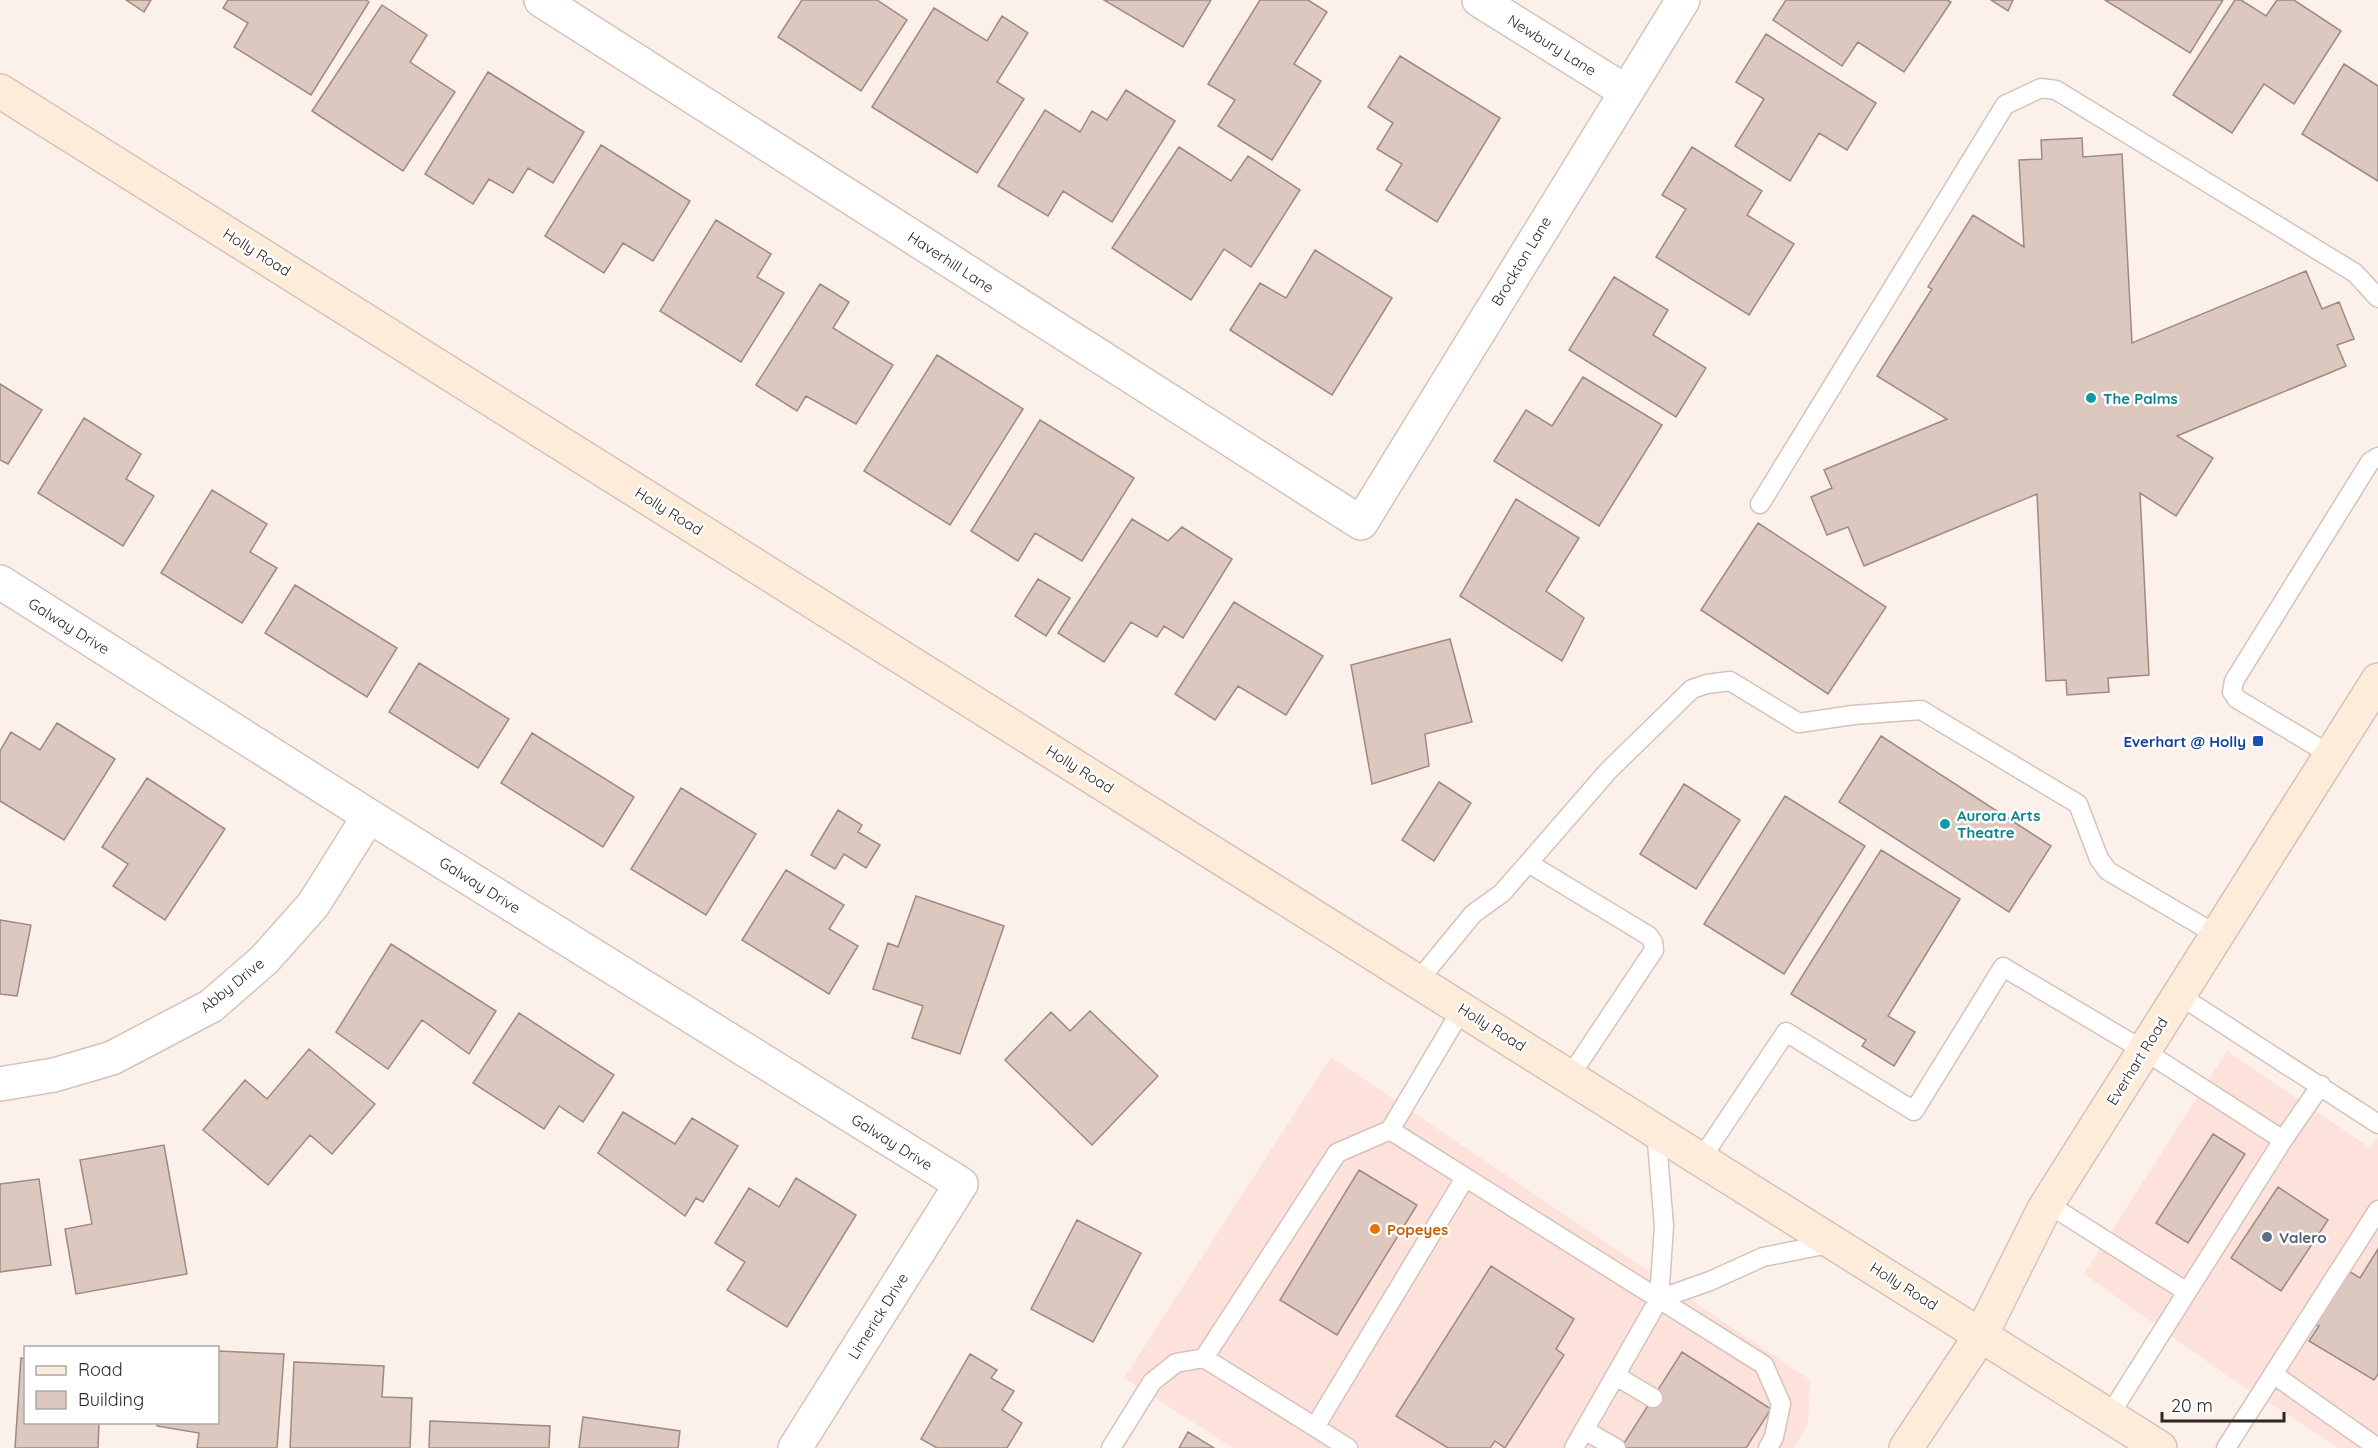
<svg xmlns="http://www.w3.org/2000/svg" width="2378" height="1448" viewBox="0 0 2378 1448" font-family="Quicksand,sans-serif">
<style>
.commercial{fill:#fce2db}
.building{fill:#dcc8bf;stroke:#9e8a83;stroke-width:1.5}
.lines{fill:none;stroke-linecap:round;stroke-linejoin:round}
.service-casing{stroke:#d7c2b9;stroke-width:21}
.minor-casing{stroke:#d7c2b9;stroke-width:36}
.secondary-casing{stroke:#d7c2b9;stroke-width:36}
.service{stroke:#fff;stroke-width:18}
.minor{stroke:#fff;stroke-width:33}
.secondary{stroke:#feecda;stroke-width:33}
.culture-dot{fill:#0f9aa8;stroke:#fff;stroke-width:2}
.transit-dot{fill:#1a4fb4;stroke:#fff;stroke-width:2}
.food-dot{fill:#e8710a;stroke:#fff;stroke-width:2}
.service-dot{fill:#5c6f8a;stroke:#fff;stroke-width:2}
.labels{text-anchor:middle;dominant-baseline:central;stroke-width:5;stroke-linejoin:round;paint-order:stroke}
.street-label{font-size:15px;fill:#2f2723;stroke:#fff}
.culture-label{font-size:15px;font-weight:bold;fill:#0d838f;stroke:#fff;text-anchor:start}
.transit-label{font-size:15px;font-weight:bold;fill:#164399;stroke:#fff;text-anchor:end}
.food-label{font-size:15px;font-weight:bold;fill:#c56008;stroke:#fff;text-anchor:start}
.service-label{font-size:15px;font-weight:bold;fill:#4e5e75;stroke:#fff;text-anchor:start}
</style>
<rect width="100%" height="100%" fill="#fcf0ea"/>
<path class="commercial" d="M 2227,1051 L 2370,1148 L 2378,1137 L 2378,1448 L 2339,1448 L 2229,1377 L 2084,1274 Z
M 1331,1057 L 1810,1380 L 1808,1424 L 1794,1448 L 1233,1448 L 1124,1378 Z"/>
<path class="building" d="M 126,0 L 151,0 L 144,12 Z
M 228,0 L 366,0 L 369,2 L 311,95 L 234,47 L 248,23 L 223,8 Z
M 802,0 L 877,0 L 907,20 L 861,91 L 778,37 Z
M 1104,0 L 1211,0 L 1183,47 Z
M 1260,0 L 1308,0 L 1327,12 L 1294,64 L 1321,81 L 1272,160 L 1218,126 L 1235,100 L 1208,84 Z
M 1786,0 L 1947,0 L 1951,2 L 1904,72 L 1858,42 L 1842,66 L 1773,20 Z
M 1991,0 L 2013,0 L 2008,11 Z
M 2105,0 L 2223,0 L 2190,53 Z
M 2235,0 L 2241,0 L 2266,16 L 2277,0 L 2294,0 L 2341,31 L 2294,104 L 2264,84 L 2232,133 L 2173,95 Z
M 382,5 L 427,35 L 410,62 L 455,92 L 403,171 L 312,111 Z
M 934,8 L 987,41 L 1002,16 L 1028,33 L 997,82 L 1024,99 L 977,173 L 872,107 Z
M 1766,34 L 1876,103 L 1847,150 L 1819,133 L 1790,181 L 1735,146 L 1764,99 L 1736,82 Z
M 1400,56 L 1500,118 L 1437,222 L 1386,190 L 1402,164 L 1377,149 L 1393,123 L 1368,107 Z
M 2344,64 L 2378,86 L 2378,181 L 2302,134 Z
M 488,72 L 584,132 L 553,183 L 528,168 L 513,193 L 489,179 L 473,204 L 425,174 Z
M 1126,90 L 1175,121 L 1112,222 L 1063,191 L 1048,216 L 998,186 L 1045,110 L 1080,132 L 1092,111 L 1107,120 Z
M 2082,138 L 2083,157 L 2122,154 L 2132,343 L 2306,271 L 2322,309 L 2339,302 L 2354,339 L 2337,345 L 2346,366 L 2177,436 L 2213,458 L 2176,516 L 2140,493 L 2149,675 L 2108,678 L 2109,692 L 2067,695 L 2066,680 L 2046,681 L 2037,494 L 1864,566 L 1848,527 L 1827,535 L 1811,497 L 1832,488 L 1824,470 L 1947,419 L 1877,376 L 1932,289 L 1928,287 L 1973,215 L 2024,247 L 2019,160 L 2042,159 L 2041,140 Z
M 601,145 L 690,201 L 653,261 L 623,243 L 604,273 L 545,236 Z
M 1179,147 L 1231,181 L 1248,156 L 1300,190 L 1251,267 L 1224,249 L 1191,300 L 1112,248 Z
M 1692,147 L 1762,191 L 1747,215 L 1794,244 L 1749,315 L 1656,257 L 1686,209 L 1662,195 Z
M 716,220 L 771,254 L 757,277 L 784,293 L 741,362 L 660,311 Z
M 1315,250 L 1392,298 L 1332,395 L 1230,330 L 1260,283 L 1286,298 Z
M 1614,277 L 1668,310 L 1653,335 L 1706,368 L 1676,417 L 1569,350 Z
M 820,284 L 849,302 L 833,328 L 893,365 L 856,424 L 806,396 L 797,411 L 756,385 Z
M 937,355 L 1023,409 L 950,525 L 864,471 Z
M 1583,377 L 1662,425 L 1599,526 L 1494,461 L 1526,410 L 1552,426 Z
M 0,384 L 42,410 L 8,464 L 0,460 Z
M 84,418 L 141,454 L 126,479 L 154,496 L 123,546 L 38,493 Z
M 1040,420 L 1134,478 L 1082,561 L 1035,533 L 1018,561 L 971,531 Z
M 212,490 L 267,524 L 250,552 L 277,568 L 242,623 L 161,573 Z
M 1516,499 L 1579,538 L 1546,591 L 1584,618 L 1562,661 L 1460,596 Z
M 1132,519 L 1168,541 L 1182,527 L 1232,559 L 1183,638 L 1164,626 L 1157,637 L 1131,622 L 1104,662 L 1058,633 Z
M 1758,523 L 1886,607 L 1828,694 L 1701,610 Z
M 1038,579 L 1070,598 L 1046,636 L 1015,616 Z
M 295,585 L 397,648 L 367,697 L 265,633 Z
M 1234,602 L 1323,656 L 1286,715 L 1238,686 L 1215,720 L 1175,694 Z
M 1450,639 L 1472,722 L 1425,734 L 1429,766 L 1372,784 L 1351,665 Z
M 419,663 L 509,719 L 478,768 L 389,712 Z
M 57,723 L 115,759 L 64,840 L 0,801 L 0,751 L 11,732 L 40,750 Z
M 532,733 L 634,797 L 603,847 L 501,783 Z
M 1881,736 L 2051,846 L 2009,912 L 1839,802 Z
M 147,778 L 225,829 L 165,920 L 113,886 L 128,864 L 102,847 Z
M 1439,782 L 1471,803 L 1434,861 L 1402,840 Z
M 1684,784 L 1740,820 L 1696,889 L 1640,854 Z
M 681,788 L 756,834 L 706,915 L 631,869 Z
M 1785,796 L 1865,846 L 1784,974 L 1704,924 Z
M 838,810 L 862,825 L 858,832 L 880,845 L 866,868 L 844,854 L 835,869 L 811,855 Z
M 1881,850 L 1960,899 L 1888,1016 L 1915,1032 L 1894,1066 L 1862,1046 L 1866,1040 L 1791,994 Z
M 786,870 L 844,905 L 829,929 L 858,946 L 829,994 L 742,940 Z
M 916,896 L 1004,926 L 960,1054 L 912,1038 L 923,1006 L 873,989 L 888,943 L 898,947 Z
M 0,920 L 31,925 L 17,996 L 0,994 Z
M 391,944 L 496,1011 L 469,1054 L 422,1020 L 388,1069 L 336,1032 Z
M 1090,1011 L 1158,1076 L 1092,1145 L 1005,1060 L 1051,1012 L 1070,1031 Z
M 519,1013 L 614,1075 L 583,1122 L 559,1106 L 544,1129 L 473,1083 Z
M 309,1049 L 375,1104 L 332,1154 L 310,1135 L 268,1185 L 203,1130 L 245,1080 L 267,1099 Z
M 623,1112 L 675,1144 L 692,1118 L 738,1146 L 703,1202 L 696,1198 L 685,1216 L 598,1153 Z
M 2213,1134 L 2245,1154 L 2188,1243 L 2156,1223 Z
M 164,1145 L 187,1274 L 76,1294 L 65,1229 L 92,1224 L 80,1160 Z
M 1359,1170 L 1417,1205 L 1337,1335 L 1280,1300 Z
M 796,1178 L 856,1215 L 787,1327 L 727,1290 L 745,1262 L 715,1243 L 749,1188 L 779,1207 Z
M 39,1179 L 51,1265 L 0,1272 L 0,1184 Z
M 2278,1187 L 2328,1220 L 2281,1291 L 2231,1258 Z
M 1077,1220 L 1141,1253 L 1093,1342 L 1031,1309 Z
M 2378,1249 L 2378,1374 L 2374,1380 L 2309,1341 L 2319,1326 L 2314,1324 L 2347,1270 L 2360,1278 Z
M 1491,1266 L 1574,1319 L 1556,1349 L 1564,1355 L 1505,1448 L 1495,1441 L 1490,1448 L 1448,1448 L 1396,1416 Z
M 218,1351 L 284,1354 L 277,1448 L 197,1448 L 199,1433 L 157,1426 L 158,1422 L 218,1422 Z
M 1682,1352 L 1771,1409 L 1746,1448 L 1621,1448 Z
M 970,1354 L 997,1370 L 991,1378 L 1014,1391 L 1002,1410 L 1022,1423 L 1007,1448 L 937,1448 L 921,1439 Z
M 21,1358 L 26,1359 L 26,1422 L 99,1422 L 98,1448 L 15,1448 Z
M 294,1362 L 384,1366 L 382,1397 L 412,1398 L 410,1448 L 290,1448 Z
M 583,1417 L 680,1431 L 678,1448 L 579,1448 Z
M 430,1421 L 550,1426 L 549,1448 L 429,1448 Z
M 1188,1432 L 1214,1448 L 1179,1448 Z"/>
<g class="lines">
<defs>
<path id="service" d="M 1760,504 L 2005,105 L 2041,88 L 2056,90 L 2355,273 L 2378,298
M 2331,755 L 2237,699 L 2232,692 L 2234,681 L 2370,462 L 2378,457
M 1528,863 L 1649,936 L 1653,942 L 1654,950 L 1570,1076
M 1418,981 L 1473,914 L 1502,893 L 1609,770 L 1646,734 L 1692,689 L 1707,684 L 1730,681 L 1799,723 L 1853,715 L 1921,710 L 2078,804 L 2099,859 L 2108,871 L 2217,935
M 2179,995 L 2378,1124
M 1462,1009 L 1390,1130 L 1764,1365 L 1781,1404 L 1774,1437 L 1768,1448
M 1390,1130 L 1337,1153 L 1204,1358 L 1315,1427 L 1465,1178
M 1701,1159 L 1786,1032 L 1914,1111 L 2003,967 L 2143,1050 L 2283,1140
M 2048,1204 L 2187,1292 L 2283,1140 L 2321,1085
M 1659,1299 L 1710,1281 L 1763,1257 L 1834,1243
M 2273,1374 L 2378,1448
M 1616,1376 L 1653,1398
M 2109,1416 L 2187,1292
M 1315,1427 L 1348,1448
M 1584,1430 L 1616,1448
M 1111,1448 L 1152,1382 L 1176,1363 L 1204,1358
M 1574,1448 L 1659,1299 L 1664,1226 L 1656,1130
M 2226,1448 L 2378,1210"/>
<path id="minor" d="M 541,0 L 1361,523 L 1683,0
M 1479,0 L 1625,91
M 0,582 L 369,816 L 961,1184 L 795,1448
M 0,1084 L 54,1075 L 112,1058 L 211,1006 L 264,960 L 313,905 L 369,816"/>
<path id="secondary" d="M 0,91 L 2160,1448
M 1906,1448 L 1981,1335 L 2044,1209 L 2378,680"/>
</defs>
<use href="#service" class="service-casing"/>
<use href="#minor" class="minor-casing"/>
<use href="#secondary" class="secondary-casing"/>
<use href="#service" class="service"/>
<use href="#minor" class="minor"/>
<use href="#secondary" class="secondary"/>
</g>
<g class="culture-dot">
<circle cx="2091" cy="398" r="6"/>
<circle cx="1945" cy="824" r="6"/>
</g>
<rect class="transit-dot" x="2252" y="735" width="12" height="12" rx="3"/>
<circle class="food-dot" cx="1375" cy="1229" r="6"/>
<circle class="service-dot" cx="2267" cy="1237" r="6"/>
<g class="labels">
<g class="street-label">
<text transform="translate(1552 45) rotate(32)">Newbury Lane</text>
<text transform="translate(257 252) rotate(32)">Holly Road</text>
<text transform="translate(1521 261) rotate(-59)">Brockton Lane</text>
<text transform="translate(951 262) rotate(33)">Haverhill Lane</text>
<text transform="translate(669 511) rotate(32)">Holly Road</text>
<text transform="translate(69 626) rotate(32)">Galway Drive</text>
<text transform="translate(1080 769) rotate(32)">Holly Road</text>
<text transform="translate(480 885) rotate(32)">Galway Drive</text>
<text transform="translate(232 985) rotate(-39)">Abby Drive</text>
<text transform="translate(1492 1027) rotate(32)">Holly Road</text>
<text transform="translate(2137 1061) rotate(-58)">Everhart Road</text>
<text transform="translate(892 1142) rotate(32)">Galway Drive</text>
<text transform="translate(1904 1286) rotate(32)">Holly Road</text>
<text transform="translate(878 1316) rotate(-58)">Limerick Drive</text>
</g>
<g class="culture-label">
<text x="2103" y="398">The Palms</text>
<text x="1957" y="815">Aurora Arts<tspan x="1957" dy="17">Theatre</tspan></text>
</g>
<g class="transit-label">
<text x="2246" y="741">Everhart @ Holly</text>
</g>
<g class="food-label">
<text x="1387" y="1229">Popeyes</text>
</g>
<g class="service-label">
<text x="2279" y="1237">Valero</text>
</g>
</g>
<rect x="24" y="1346" width="195" height="78" fill="#ffffff" stroke="#aca9a7" stroke-width="1.5"/>
<rect x="36" y="1366" width="30" height="9" fill="#feecda" stroke="#aca9a7" stroke-width="1.5"/>
<text x="78" y="1376" font-size="18" fill="#2f2723">Road</text>
<rect x="36" y="1391" width="30" height="18" fill="#dcc8bf" stroke="#aca9a7" stroke-width="1.5"/>
<text x="78" y="1406" font-size="18" fill="#2f2723">Building</text>
<path d="M2162 1412v9h122v-9" fill="none" stroke="#2f2723" stroke-width="3"/>
<text x="2171" y="1412" font-size="18" fill="#2f2723" stroke="#ffffff" stroke-width="4.5" paint-order="stroke">20 m</text>
</svg>
